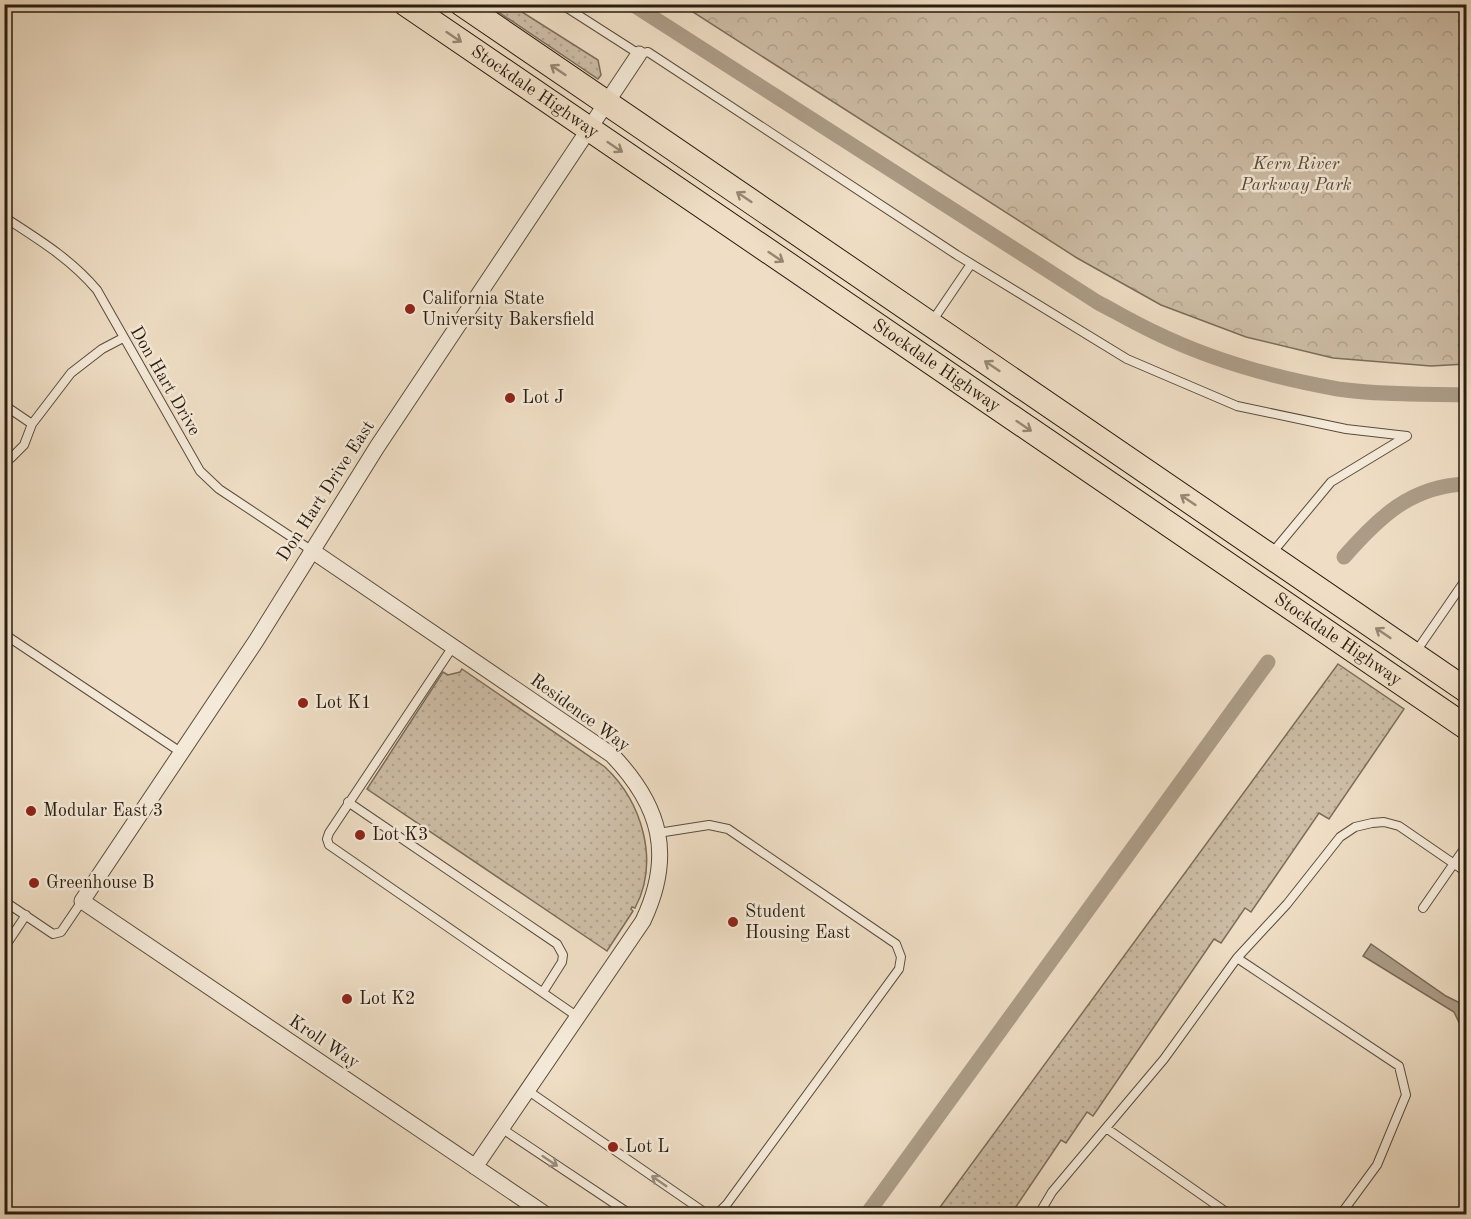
<svg xmlns="http://www.w3.org/2000/svg" width="1471" height="1219" viewBox="0 0 1471 1219" font-family="'Old Standard TT',serif">
<style>
.grass{fill:url(#grass-dots);stroke:#7b6d5b;stroke-width:1.5}
.park{fill:url(#park-crowns);stroke:#7b6d5b;stroke-width:1.5}
.water{fill:#ac9c87;stroke:#786957;stroke-width:1.5}
.lines{fill:none;stroke-linecap:round;stroke-linejoin:round}
.canal{stroke:#ac9c87;stroke-width:15}
.lane-casing{stroke:#5a4d3d;stroke-width:10}
.street-casing{stroke:#5a4d3d;stroke-width:17}
.primary-casing{stroke:#291d10;stroke-width:26}
.lane{stroke:#f5ead9;stroke-width:8}
.street{stroke:#f5ead9;stroke-width:15}
.primary{stroke:#efdec5;stroke-width:24}
.oneway{stroke:#968774}
.oneway2{stroke:#998e7f}
.poi-dot{fill:#8f2418;stroke:#f5ead9;stroke-width:2}
.labels{text-anchor:middle;dominant-baseline:central;stroke-width:5;stroke-linejoin:round;paint-order:stroke}
.street-label{font-size:18px;fill:#291d10;stroke:#f5ead9}
.park-label{font-size:18px;font-style:italic;fill:#5a4d3d;stroke:#f5ead9}
.poi-label{font-size:18px;fill:#291d10;stroke:#f5ead9;text-anchor:start}
</style>
<defs>
<pattern id="grass-dots" width="8" height="8" patternUnits="userSpaceOnUse" patternTransform="scale(1.5)"><rect width="8" height="8" fill="#cdbda6"/><path d="M2 2h.1M6 6h.1" fill="none" stroke="#b0a28e" stroke-width="1.8" stroke-linecap="round"/></pattern>
<pattern id="park-crowns" width="20" height="18" patternUnits="userSpaceOnUse" patternTransform="scale(1.5)"><rect width="20" height="18" fill="#cdbda6"/><path d="M2 6a3 3 0 1 1 6 0M12 15a3 3 0 1 1 6 0" fill="none" stroke="#b0a28e"/></pattern>
</defs>
<rect width="100%" height="100%" fill="#efdec5"/>
<filter id="stains"><feTurbulence type="fractalNoise" baseFrequency=".00333" numOctaves="4"/><feColorMatrix values="0 0 0 0 .2 0 0 0 0 .09 0 0 0 0 .02 0 0 0 .5 -.17"/></filter>
<radialGradient id="worn" r=".72"><stop offset=".6" stop-color="#630" stop-opacity="0"/><stop offset="1" stop-color="#630" stop-opacity=".3"/></radialGradient>
<path class="grass" d="M 488,5 L 511,5 L 598,60 L 601,75 L 598,79 Z
M 1338,664 L 1404,709 L 1329,819 L 1319,813 L 1251,912 L 1245,908 L 1221,943 L 1214,939 L 1093,1116 L 1087,1112 L 1066,1143 L 1061,1140 L 1011,1214 L 935,1214 Z
M 462,669 L 605,767 C 642,802 660,861 635,908 L 632,907 L 631,909 L 633,911 L 607,951 L 367,789 L 443,672 L 448,675 L 460,672 Z"/>
<path class="park" d="M 682,5 L 1466,5 L 1466,364 L 1431,366 L 1333,358 L 1246,337 L 1161,305 L 1077,258 Z"/>
<path class="water" d="M 1371,944 L 1446,996 L 1466,1006 L 1466,1037 L 1454,1012 L 1363,956 Z"/>
<g class="lines">
<path class="canal" d="M 632,4 L 1097,302 C 1116,312 1135,323 1154,332 C 1211,360 1275,378 1338,389 C 1380,395 1424,394 1466,395
M 1344,557 C 1379,517 1411,486 1466,484
M 867,1214 L 1268,662"/>
<defs>
<path id="lane" d="M 561,4 L 639,54 L 648,52 L 957,255 L 1127,359 L 1237,406 L 1346,429 L 1407,436 L 1331,482 L 1272,553
M 4,217 C 38,239 71,259 97,290 L 200,471 L 219,489 L 311,550
M 933,320 L 971,264
M 4,405 L 32,424
M 4,454 L 11,458 L 24,445 L 32,424 L 71,373 L 102,349 L 123,338
M 4,634 L 182,753
M 452,648 L 329,833 L 327,839 L 329,845 L 578,1017
M 1415,653 L 1466,579
M 348,802 L 557,944 L 563,955 L 562,962 L 543,992
M 658,833 L 709,825 L 728,829 L 896,944 L 901,957 L 899,969 L 727,1204 L 720,1211 L 709,1214
M 4,901 L 53,934 L 61,932 L 82,901
M 1423,908 L 1466,846
M 4,948 L 26,915
M 1237,958 L 1399,1066 L 1406,1095 L 1377,1165 L 1341,1214
M 527,1090 L 707,1214
M 501,1128 L 630,1214
M 1106,1128 L 1229,1214
M 1039,1214 L 1052,1192 L 1164,1059 L 1237,958 L 1287,904 L 1340,837 L 1355,827 L 1372,823 L 1384,822 L 1399,826 L 1466,872"/>
<path id="street" d="M 311,550 L 612,755 C 661,806 674,856 643,921 L 475,1167
M 545,1214 L 82,901 L 256,641 L 377,447 L 639,54"/>
<g id="primary">
<path id="s1" d="M 406,4 L 1466,727"/>
<path d="M 462,4 L 1466,690"/>
</g>
</defs>
<use href="#lane" class="lane-casing"/>
<use href="#street" class="street-casing"/>
<use href="#primary" class="primary-casing"/>
<use href="#lane" class="lane"/>
<use href="#street" class="street"/>
<use href="#primary" class="primary"/>
</g>
<defs><path id="oneway-shaft" d="M-6 0H5M1.5-3L5.5 0L1.5 3" fill="none" stroke-width="1.6" stroke-linecap="round" stroke-linejoin="round" transform="scale(1.5)"/></defs>
<g class="oneway">
<use href="#oneway-shaft" transform="translate(454 37) rotate(34)"/>
<use href="#oneway-shaft" transform="translate(558 70) rotate(-146)"/>
<use href="#oneway-shaft" transform="translate(615 147) rotate(34)"/>
<use href="#oneway-shaft" transform="translate(744 197) rotate(-146)"/>
<use href="#oneway-shaft" transform="translate(776 257) rotate(34)"/>
<use href="#oneway-shaft" transform="translate(992 366) rotate(-146)"/>
<use href="#oneway-shaft" transform="translate(1024 426) rotate(34)"/>
<use href="#oneway-shaft" transform="translate(1188 500) rotate(-146)"/>
<use href="#oneway-shaft" transform="translate(1383 633) rotate(-146)"/>
</g>
<g class="oneway2">
<use href="#oneway-shaft" transform="translate(550 1161) rotate(34)"/>
<use href="#oneway-shaft" transform="translate(659 1181) rotate(-145)"/>
</g>
<g class="poi-dot">
<circle cx="410" cy="309" r="6"/>
<circle cx="510" cy="398" r="6"/>
<circle cx="303" cy="703" r="6"/>
<circle cx="31" cy="811" r="6"/>
<circle cx="360" cy="835" r="6"/>
<circle cx="34" cy="883" r="6"/>
<circle cx="733" cy="922" r="6"/>
<circle cx="347" cy="999" r="6"/>
<circle cx="613" cy="1147" r="6"/>
</g>
<g class="labels">
<g class="street-label">
<text stroke="none"><textPath href="#s1" startOffset="156">Stockdale Highway</textPath></text>
<text stroke="none"><textPath href="#s1" startOffset="642">Stockdale Highway</textPath></text>
<text transform="translate(165 381) rotate(60)">Don Hart Drive</text>
<text transform="translate(326 491) rotate(-57)">Don Hart Drive East</text>
<text stroke="none"><textPath href="#s1" startOffset="1128">Stockdale Highway</textPath></text>
<text transform="translate(580 713) rotate(36)">Residence Way</text>
<text transform="translate(324 1042) rotate(34)">Kroll Way</text>
</g>
<g class="park-label">
<text x="1296" y="164">Kern River<tspan x="1296" dy="21">Parkway Park</tspan></text>
</g>
<g class="poi-label">
<text x="422" y="299">California State<tspan x="422" dy="21">University Bakersfield</tspan></text>
<text x="522" y="398">Lot J</text>
<text x="315" y="703">Lot K1</text>
<text x="43" y="811">Modular East 3</text>
<text x="372" y="835">Lot K3</text>
<text x="46" y="883">Greenhouse B</text>
<text x="745" y="912">Student<tspan x="745" dy="21">Housing East</tspan></text>
<text x="359" y="999">Lot K2</text>
<text x="625" y="1147">Lot L</text>
</g>
</g>
<rect width="1471" height="1219" fill="none" stroke="#efdec5" stroke-width="24"/>
<rect x="6" y="6" width="1459" height="1207" fill="none" stroke="#291d10" stroke-width="3"/>
<rect x="12" y="12" width="1447" height="1195" fill="none" stroke="#291d10" stroke-width="1.5"/>
<rect width="100%" height="100%" filter="url(#stains)"/>
<rect width="100%" height="100%" fill="url(#worn)"/>
</svg>
